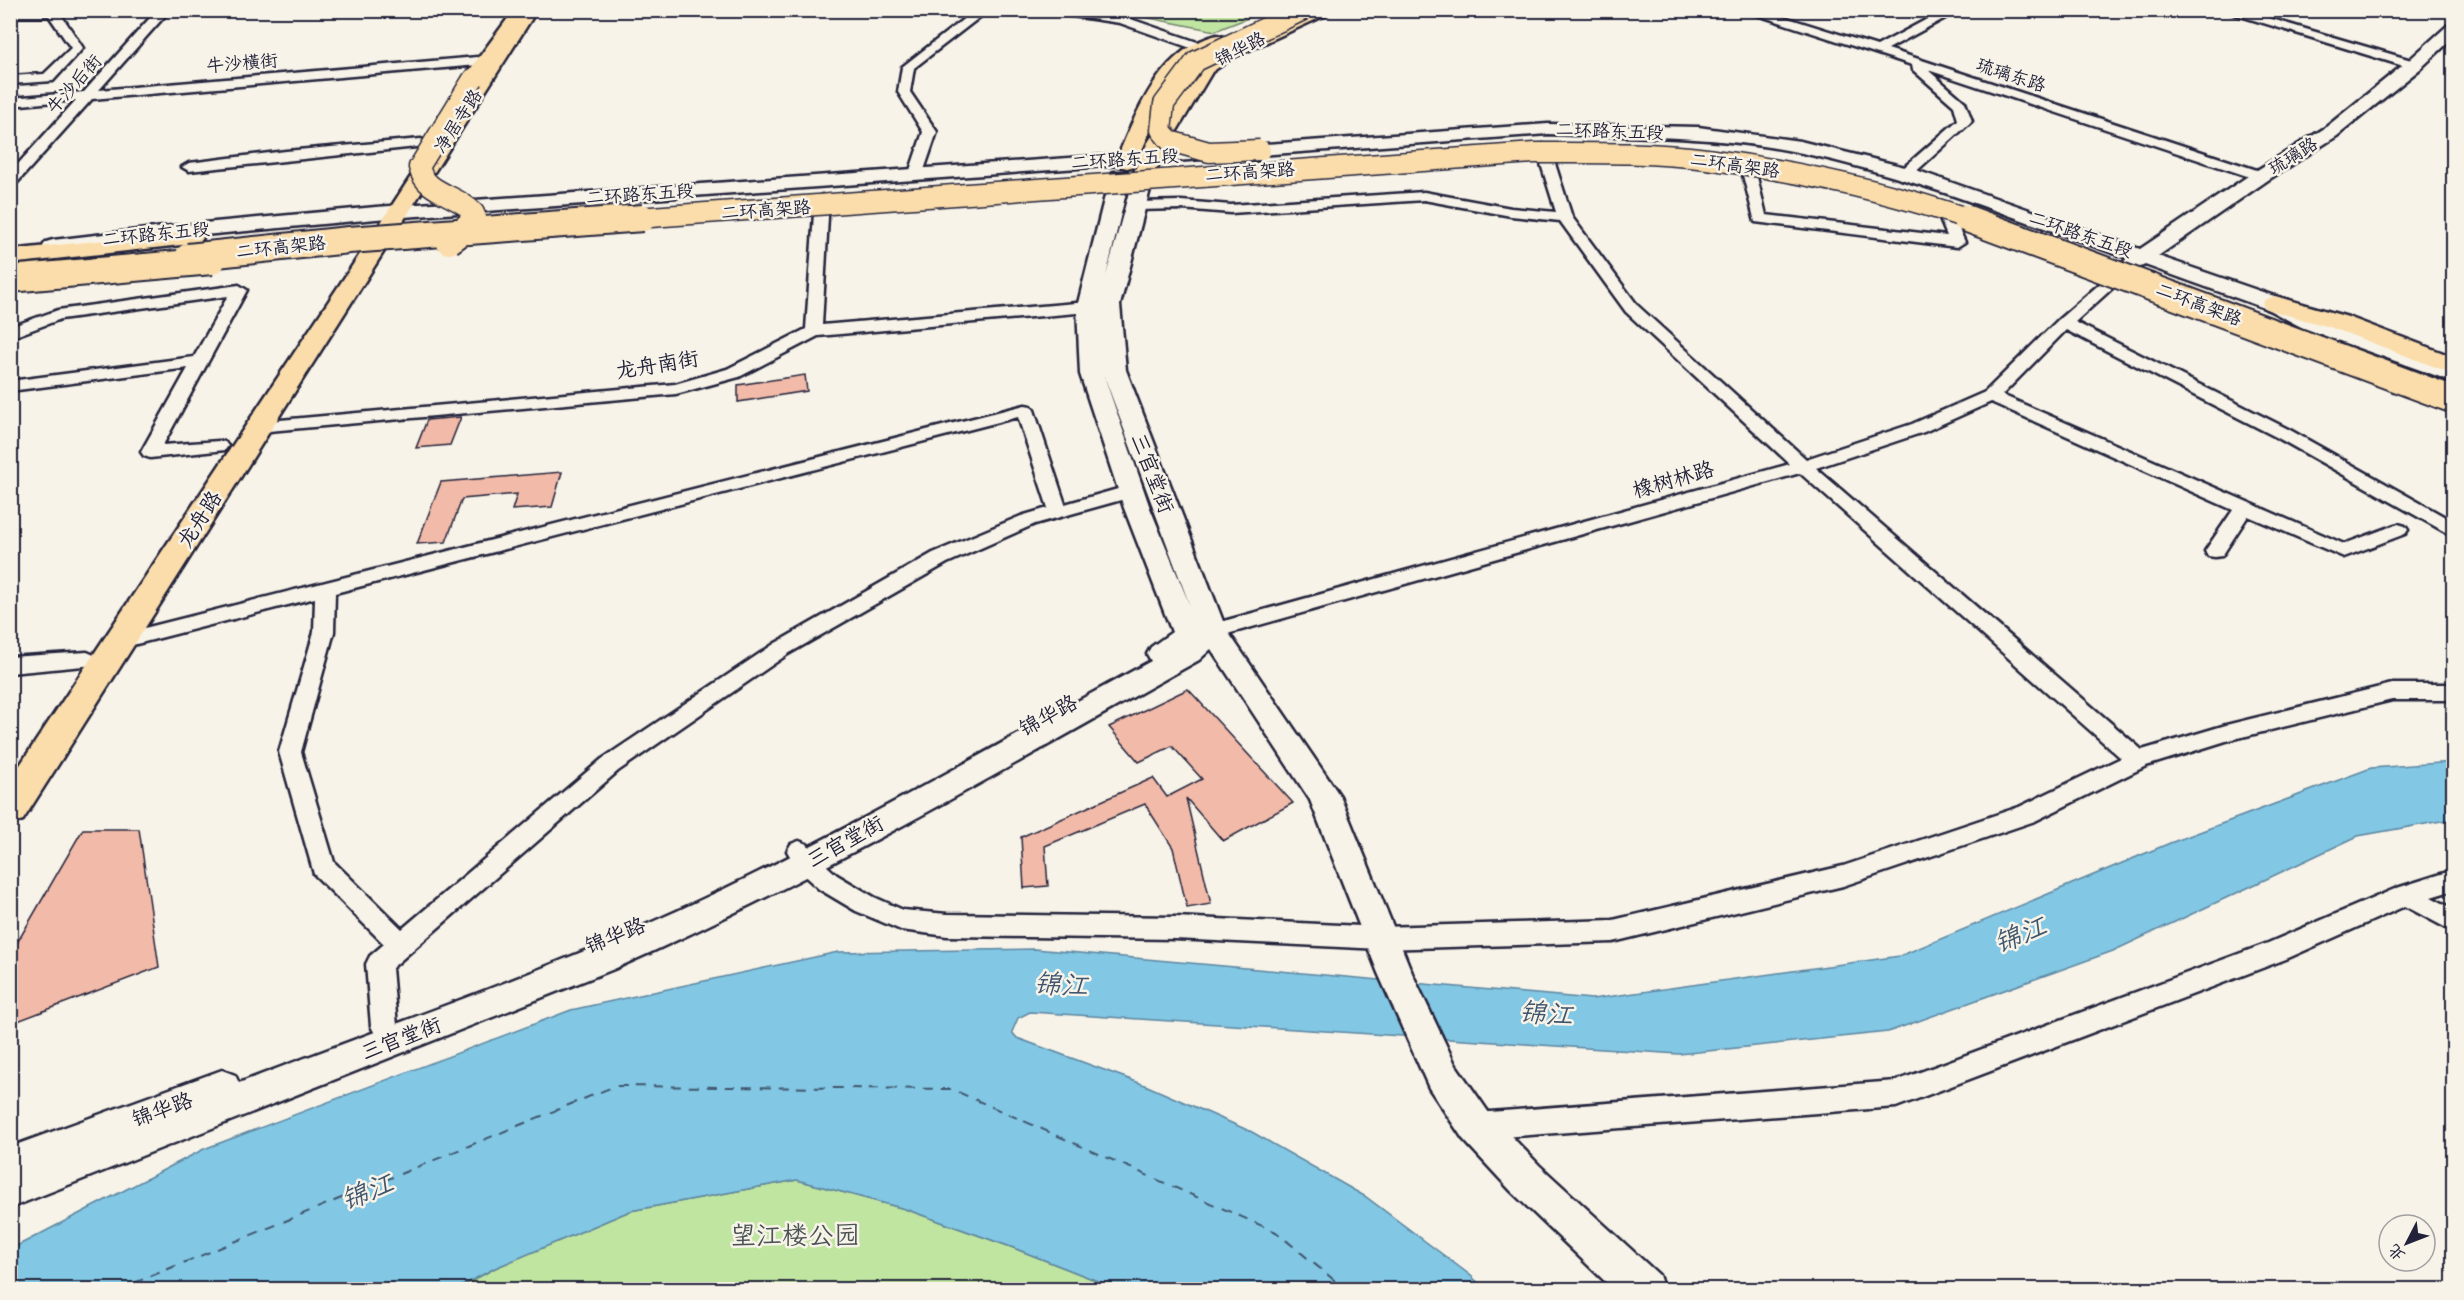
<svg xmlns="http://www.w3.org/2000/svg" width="2464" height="1300" viewBox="0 0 2464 1300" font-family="Itim,'LXGW WenKai TC',sans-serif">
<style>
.green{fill:#c0e5a0;stroke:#71846e;stroke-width:1.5}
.water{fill:#82c7e3;stroke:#5c85a0;stroke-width:1.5}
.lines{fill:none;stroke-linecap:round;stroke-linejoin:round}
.ferry{stroke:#3f546d;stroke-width:2;stroke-dasharray:10 8;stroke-linecap:butt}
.building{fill:#f2baa8;stroke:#22223b;stroke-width:1.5}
.street-casing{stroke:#22223b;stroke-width:5}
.secondary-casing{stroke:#22223b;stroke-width:5}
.primary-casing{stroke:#22223b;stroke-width:5}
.highway-casing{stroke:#22223b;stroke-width:5}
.street{fill:#f7f3e8;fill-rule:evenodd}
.secondary{fill:#f7f3e8;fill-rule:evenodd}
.primary{fill:#faddab;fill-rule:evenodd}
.highway{fill:#faddab;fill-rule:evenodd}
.highway-bridge-far1-casing{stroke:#22223b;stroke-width:23;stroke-linecap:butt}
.highway-bridge-casing{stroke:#22223b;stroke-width:30;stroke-linecap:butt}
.highway-bridge-far1{stroke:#faddab;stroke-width:20}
.highway-bridge{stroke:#faddab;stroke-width:26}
.labels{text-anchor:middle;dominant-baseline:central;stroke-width:5;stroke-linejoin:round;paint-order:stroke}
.far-street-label{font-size:18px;fill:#22223b;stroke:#f7f3e8}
.street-label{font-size:21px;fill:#22223b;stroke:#f7f3e8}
.near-park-label{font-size:26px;fill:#4a5354;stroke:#f7f3e8}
.near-water-label{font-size:27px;font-style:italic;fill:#3f546d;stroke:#f7f3e8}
</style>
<rect width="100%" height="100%" fill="#f7f3e8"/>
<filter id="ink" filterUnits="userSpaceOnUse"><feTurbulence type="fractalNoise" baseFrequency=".0167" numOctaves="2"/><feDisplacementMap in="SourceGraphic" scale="12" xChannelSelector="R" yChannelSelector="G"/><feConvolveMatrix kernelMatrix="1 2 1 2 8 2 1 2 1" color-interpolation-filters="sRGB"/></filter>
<g filter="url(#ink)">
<path class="green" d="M 1144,11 L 1144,10 L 1266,11 L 1215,31 L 1139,16 Z
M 797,1180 L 905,1209 L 1011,1247 L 1118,1289 L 456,1290 L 495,1268 L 630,1211 Z"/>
<path class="water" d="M 2453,762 L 2453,819 L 2358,836 L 2113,951 L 1888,1032 L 1679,1054 L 1030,1012 L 1018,1018 L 1012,1032 L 1017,1038 L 1145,1085 L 1252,1132 L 1366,1197 L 1470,1275 L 1485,1289 L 1118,1289 L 1011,1247 L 905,1209 L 797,1180 L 630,1211 L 495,1268 L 456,1289 L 11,1290 L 11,1249 L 204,1149 L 571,1010 L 838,952 L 1035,949 L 1592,999 L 1900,956 L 2170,843 L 2371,768 Z"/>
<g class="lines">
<path class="ferry" d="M 117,1290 L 615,1086 L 951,1089 L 1276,1232 L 1346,1290"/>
</g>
<path class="building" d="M 805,375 L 807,391 L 738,402 L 738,385 Z
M 461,417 L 450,445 L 416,448 L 427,420 Z
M 562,472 L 552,507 L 512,510 L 517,494 L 462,499 L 446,542 L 417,544 L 441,482 Z
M 1188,689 L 1293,803 L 1223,841 L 1186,798 L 1211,904 L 1187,908 L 1173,848 L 1145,804 L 1045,846 L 1048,886 L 1024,888 L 1021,837 L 1153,778 L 1167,797 L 1202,779 L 1172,746 L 1139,762 L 1109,727 Z
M 83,829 L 139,829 L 159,967 L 10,1024 L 10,955 Z"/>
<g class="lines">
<defs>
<path id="street" d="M 10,10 L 58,10 L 83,48 L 53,81 L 10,84 L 10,76 L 44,74 L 71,48 L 49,16 L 10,16 Z
M 157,10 L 170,10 L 99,90 L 478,57 L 484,61 L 478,65 L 92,99 L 15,185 L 10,186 L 10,173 L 76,100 L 10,106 L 10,98 L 84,92 Z
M 975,10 L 989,10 L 914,68 L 910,92 L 937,132 L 923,173 L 921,176 L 911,176 L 909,173 L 923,132 L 898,92 L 902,67 Z
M 1052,10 L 1084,10 L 1122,16 L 1206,45 L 1208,48 L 1202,52 L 1120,23 L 1058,14 Z
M 1742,10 L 1762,10 L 1877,46 L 1944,10 L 1960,10 L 1888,49 L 2266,173 L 2268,176 L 2261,180 L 2256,179 L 1928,70 L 1965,102 L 1972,121 L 1911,176 L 1901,176 L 1899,173 L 1901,170 L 1958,120 L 1954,106 L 1913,70 L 1912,65 Z
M 2221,10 L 2241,10 L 2418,62 L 2420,65 L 2414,69 L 2410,68 Z
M 421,139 L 428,143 L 426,146 L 189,171 L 182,167 L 189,163 L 286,151 Z
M 1543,144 L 1550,148 L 1572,217 L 1638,306 L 1806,459 L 1912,424 L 1985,392 L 2058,320 L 2117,269 L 2127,269 L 2130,272 L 2127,275 L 2075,322 L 2290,430 L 2454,522 L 2454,537 L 2278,438 L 2066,330 L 2002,395 L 2344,544 L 2398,524 L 2405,526 L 2408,530 L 2405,534 L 2344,557 L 2248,516 L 2222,556 L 2215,557 L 2208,556 L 2205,551 L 2233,510 L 1991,402 L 1924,432 L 1816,468 L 2142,750 L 2226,725 L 2392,684 L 2454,684 L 2454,700 L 2392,700 L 2226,741 L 2146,766 L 2035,821 L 1843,886 L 1613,942 L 1381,949 L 1175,939 L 947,936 L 901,930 L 856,911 L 819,889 L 798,870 L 787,851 L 791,844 L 799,841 L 807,844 L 816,856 L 837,875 L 874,897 L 903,910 L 947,914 L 1175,917 L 1381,927 L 1613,920 L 1843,866 L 2019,807 L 2121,758 L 1800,473 L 1213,638 L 1197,640 L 1190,638 L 1187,633 L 1190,628 L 1213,624 L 1790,464 L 1626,312 L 1560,221 L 1511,216 L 1424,200 L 1231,213 L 1181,209 L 1136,210 L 1129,206 L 1136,202 L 1181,201 L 1231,205 L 1424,192 L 1511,208 L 1556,212 L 1536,148 Z
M 1746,156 L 1753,160 L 1766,215 L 1947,236 L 1934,205 L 1941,201 L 1948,205 L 1965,242 L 1957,247 L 1755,222 L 1739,160 Z
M 822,195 L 829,199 L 822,325 L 1088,302 L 1096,307 L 1088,312 L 818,336 L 739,377 L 676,394 L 258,432 L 252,431 L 249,427 L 252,423 L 258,422 L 675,384 L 727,369 L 806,329 L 815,199 Z
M 239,285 L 247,290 L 163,445 L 219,441 L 225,442 L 228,446 L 225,450 L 150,458 L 144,456 L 141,452 L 188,368 L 10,391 L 10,381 L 194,357 L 228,296 L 61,319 L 10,338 L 10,327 L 58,310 Z
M 1025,405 L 1031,406 L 1034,410 L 1065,504 L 1132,485 L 1139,487 L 1141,491 L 1139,495 L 1035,524 L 947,563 L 788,654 L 618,771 L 392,968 L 397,1026 L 393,1034 L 384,1038 L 375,1034 L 371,1026 L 366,964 L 370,956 L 384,944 L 314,874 L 279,752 L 314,632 L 315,598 L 121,648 L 114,646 L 111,641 L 114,636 L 121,634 ZM 1018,417 L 1048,508 L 1021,516 L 933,553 L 774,644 L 602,759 L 402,929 L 334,862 L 301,752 L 334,632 L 335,593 Z
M 87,652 L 94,655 L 98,660 L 94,665 L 10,673 L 10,657 Z
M 2454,870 L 2454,890 L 2431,897 L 2454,909 L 2454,932 L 2405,906 L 2286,959 L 1896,1107 L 1476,1139 L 1466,1135 L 1462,1126 L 1466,1117 L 1476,1113 L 1896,1081 L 2268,943 L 2397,888 Z"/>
<path id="secondary" d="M 2454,23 L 2454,37 L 2420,69 L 2337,136 L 2268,180 L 2158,256 L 2283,299 L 2319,318 L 2454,367 L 2454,382 L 2303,328 L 2267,309 L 2145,265 L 2131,271 L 2124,269 L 2121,265 L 2127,258 C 2020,220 1914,177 1802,153 C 1719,135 1633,137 1548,134 L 376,219 L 172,238 L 53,252 L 46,250 L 43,246 L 46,242 L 53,240 L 172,226 L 376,207 L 1548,124 L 1698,127 L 1800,141 L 1913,169 L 2140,249 L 2254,172 L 2325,128 L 2408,61 L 2448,25 Z
M 1144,168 L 1151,170 L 1154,174 L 1120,305 L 1126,370 L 1226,629 L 1340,796 L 1412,973 L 1455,1064 L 1489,1113 L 1539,1165 L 1659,1275 L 1664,1290 L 1614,1290 L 1511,1191 L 1463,1139 L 1429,1088 L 1378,973 L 1310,800 L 1211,649 L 1199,660 C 1006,768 816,880 614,969 L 10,1208 L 10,1147 L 222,1070 L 235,1075 L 239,1083 C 385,1027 534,976 677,911 C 839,837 994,746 1151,661 L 1147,654 L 1151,647 L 1172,632 L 1124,508 L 1080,374 L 1077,307 L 1110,176 L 1113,172 L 1127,172 L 1130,176 L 1106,276 L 1134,174 L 1137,170 ZM 1103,373 L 1190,606 L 1150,508 Z"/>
<path id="primary" d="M 1305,10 L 1330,10 L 1328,14 L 1232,58 L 1212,72 L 1169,144 L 1152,179 L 1144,181 L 1136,179 L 1133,174 L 1147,144 L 1197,64 L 1218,50 Z
M 523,12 L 530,14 L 532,18 L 23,820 L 10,824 L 10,780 L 376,230 L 514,18 L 516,14 Z
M 1217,35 L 1224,37 L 1227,41 L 1189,67 L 1176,80 L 1161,106 L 1135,166 L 1127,168 L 1119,166 L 1116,161 C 1137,112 1159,50 1217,35 Z"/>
<path id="highway" d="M 514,10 L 533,10 L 480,83 L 466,83 L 463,79 Z
M 191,231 L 199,233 L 203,238 L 199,243 L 10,264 L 10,250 Z
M 2275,296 L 2348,317 L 2454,357 L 2454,374 L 2330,327 L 2266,309 L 2262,304 L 2266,299 Z"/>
</defs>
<use href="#street" class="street-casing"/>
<use href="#secondary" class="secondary-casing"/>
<use href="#primary" class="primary-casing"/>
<use href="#highway" class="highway-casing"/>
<use href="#street" class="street"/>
<use href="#secondary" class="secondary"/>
<use href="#primary" class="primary"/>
<use href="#highway" class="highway"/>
<defs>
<path id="highway-bridge-far1" d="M 1260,150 L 1209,152 L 1170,141 L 1161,130 L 1164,104 L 1196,61 L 1303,10
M 473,219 L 474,213 C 458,194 425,194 419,167 L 473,79
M 623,219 L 1534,153 C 1592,153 1650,152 1707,159 C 1797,171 1884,190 1969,219"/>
<path id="highway-bridge" d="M 1965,218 L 2454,400
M 449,241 L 472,224 L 473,218
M 188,257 L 349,240 L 643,218
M 10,279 L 212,261"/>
</defs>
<use href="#highway-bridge-far1" class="highway-bridge-far1-casing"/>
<use href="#highway-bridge" class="highway-bridge-casing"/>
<use href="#highway-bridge-far1" class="highway-bridge-far1"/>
<use href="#highway-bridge" class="highway-bridge"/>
</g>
</g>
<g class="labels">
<g class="far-street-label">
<text transform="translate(1240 49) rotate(-27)">锦华路</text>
<text transform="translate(242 63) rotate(-5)">牛沙横街</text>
<text transform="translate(2011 75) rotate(18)">琉璃东路</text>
<text transform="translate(74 84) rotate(-48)">牛沙后街</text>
<text transform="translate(458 121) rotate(-57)">净居寺路</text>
<text transform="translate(1610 131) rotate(2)">二环路东五段</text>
<text transform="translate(2293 156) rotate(-32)">琉璃路</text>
<text transform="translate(1125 159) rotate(-4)">二环路东五段</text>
<text transform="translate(1735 165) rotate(8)">二环高架路</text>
<text transform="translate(1250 172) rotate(-4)">二环高架路</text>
<text transform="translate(640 194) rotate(-4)">二环路东五段</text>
<text transform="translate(766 210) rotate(-4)">二环高架路</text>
<text transform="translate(156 234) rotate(-6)">二环路东五段</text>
<text transform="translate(2081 234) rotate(19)">二环路东五段</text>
<text transform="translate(281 247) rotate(-6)">二环高架路</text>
<text transform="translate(2199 304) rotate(21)">二环高架路</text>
</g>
<g class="street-label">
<text transform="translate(657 364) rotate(-9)">龙舟南街</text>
<text transform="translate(1153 473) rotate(69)">三官堂街</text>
<text transform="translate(1673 479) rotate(-16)">橡树林路</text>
<text transform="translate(199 519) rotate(-57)">龙舟路</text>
<text transform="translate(1048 715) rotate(-29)">锦华路</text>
<text transform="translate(845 841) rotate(-29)">三官堂街</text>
<text transform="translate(615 935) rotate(-22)">锦华路</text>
<text transform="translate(401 1038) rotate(-21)">三官堂街</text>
<text transform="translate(162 1109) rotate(-20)">锦华路</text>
</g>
<g class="near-park-label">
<text x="795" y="1235">望江楼公园</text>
</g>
<g class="near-water-label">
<text transform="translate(2020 934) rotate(-22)">锦江</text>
<text transform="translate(1061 984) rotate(3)">锦江</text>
<text transform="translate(1546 1013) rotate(4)">锦江</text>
<text transform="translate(367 1191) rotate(-22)">锦江</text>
</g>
</g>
<rect width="2464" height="1300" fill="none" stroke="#f7f3e8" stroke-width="36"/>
<rect x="18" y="18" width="2428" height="1264" fill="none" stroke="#22223b" stroke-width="2" filter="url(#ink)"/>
<g transform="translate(2407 1243) rotate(228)"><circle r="28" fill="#f7f3e8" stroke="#a29fa3" stroke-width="1.5"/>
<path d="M0-4.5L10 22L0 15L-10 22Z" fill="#22223b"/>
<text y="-9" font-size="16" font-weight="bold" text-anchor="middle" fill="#22223b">北</text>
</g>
</svg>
